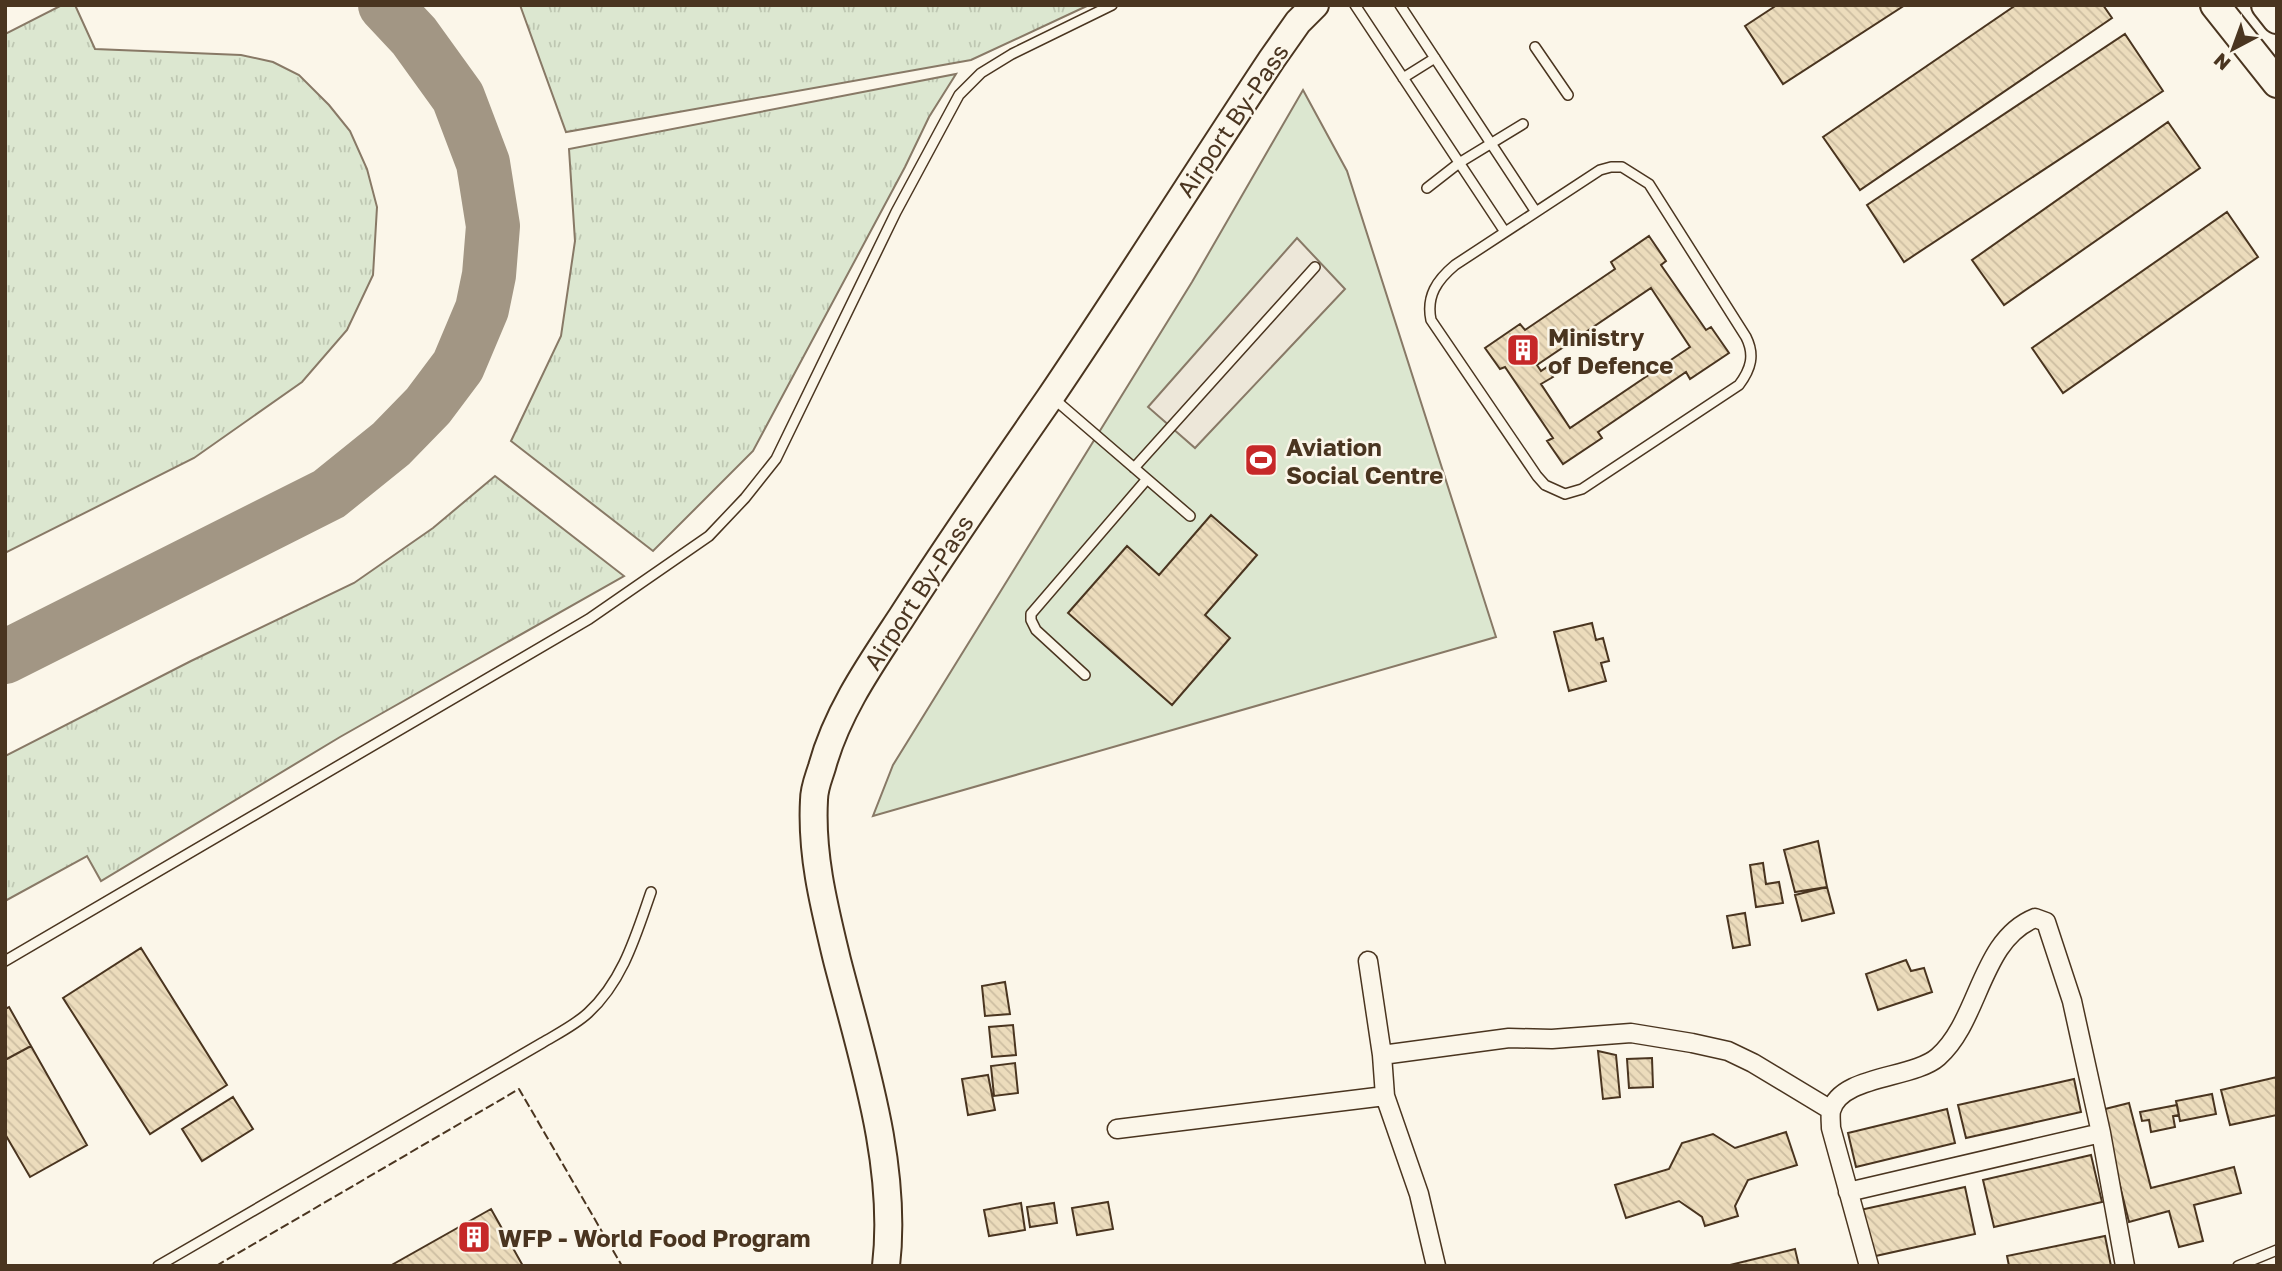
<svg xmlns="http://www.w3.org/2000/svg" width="2282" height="1271" viewBox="0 0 2282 1271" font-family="'Golos Text',sans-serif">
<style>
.grass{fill:url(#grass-tufts);stroke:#887966;stroke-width:2}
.garden{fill:#dce7d0;stroke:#887966;stroke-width:2}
.parking{fill:#ede7d9;stroke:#887966;stroke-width:2}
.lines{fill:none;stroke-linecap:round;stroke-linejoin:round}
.taxiway{stroke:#a29684;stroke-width:54}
.building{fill:url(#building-back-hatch);stroke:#4a3520;stroke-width:2;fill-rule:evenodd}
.service-casing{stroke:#4a3520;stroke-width:12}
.minor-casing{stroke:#4a3520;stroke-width:21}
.secondary-casing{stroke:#4a3520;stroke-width:30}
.primary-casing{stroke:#4a3520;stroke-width:32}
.service{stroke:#fbf6e9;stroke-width:9}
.minor{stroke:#fbf6e9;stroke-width:18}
.secondary{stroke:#fbf6e9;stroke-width:26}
.primary{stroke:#fbf6e9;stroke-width:28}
.fence{stroke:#4a3520;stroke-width:2;stroke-dasharray:9 3.5;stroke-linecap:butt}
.labels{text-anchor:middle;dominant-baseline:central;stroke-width:5;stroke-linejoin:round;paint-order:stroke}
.street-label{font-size:24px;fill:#4a3520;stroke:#fbf6e9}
.poi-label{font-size:24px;font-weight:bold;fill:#4a3520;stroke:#fbf6e9;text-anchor:start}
</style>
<defs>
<pattern id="grass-tufts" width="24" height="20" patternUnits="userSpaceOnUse" patternTransform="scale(1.75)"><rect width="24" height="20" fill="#dce7d0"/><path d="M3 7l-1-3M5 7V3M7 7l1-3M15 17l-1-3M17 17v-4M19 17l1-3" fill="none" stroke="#bec7b2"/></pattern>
<pattern id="building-back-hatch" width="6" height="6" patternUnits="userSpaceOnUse" patternTransform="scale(1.75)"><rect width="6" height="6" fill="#ecdcbc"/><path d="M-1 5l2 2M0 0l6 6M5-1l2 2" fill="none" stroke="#ccbda1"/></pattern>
</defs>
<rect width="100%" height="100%" fill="#fbf6e9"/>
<path class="grass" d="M 62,5 L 75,5 L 95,49 L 241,55 L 273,62 L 299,75 L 329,105 L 350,131 L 367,169 L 377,207 L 373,275 L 347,330 L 302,382 L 194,458 L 5,553 L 5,34 Z
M 520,5 L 1089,5 L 971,60 L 566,132 Z
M 956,74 L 929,117 L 905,167 L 753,451 L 653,551 L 511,441 L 561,336 L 575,241 L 569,149 Z
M 495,476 L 624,576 L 340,737 L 101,881 L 87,856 L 5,901 L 5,756 L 191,661 L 354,583 L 433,528 Z"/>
<path class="garden" d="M 1303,90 L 1347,171 L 1496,637 L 873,816 L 893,765 L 1192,282 Z"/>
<path class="parking" d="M 1297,238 L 1345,289 L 1195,448 L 1148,407 Z"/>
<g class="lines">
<path class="taxiway" d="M 5,657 L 329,494 L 391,444 L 428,406 L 458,366 L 482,309 L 489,275 L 493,226 L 483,163 L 458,97 L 414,36 L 385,5"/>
</g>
<path class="building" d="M 1777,5 L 1905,5 L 1783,84 L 1745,26 Z
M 2016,5 L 2103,5 L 2112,18 L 1860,190 L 1823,137 Z
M 2125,34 L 2163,91 L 1904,262 L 1867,205 Z
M 2168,122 L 2200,168 L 2004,305 L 1972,260 Z
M 2227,212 L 2258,257 L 2063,393 L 2032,348 Z
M 1649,236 L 1666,261 L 1661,265 L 1706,330 L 1711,327 L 1729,353 L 1690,379 L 1686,372 L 1598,432 L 1602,438 L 1563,464 L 1547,441 L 1553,438 L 1505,367 L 1500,369 L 1485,348 L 1520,324 L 1525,330 L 1615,269 L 1611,262 ZM 1651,288 L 1690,347 L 1570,428 L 1541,384 L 1553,377 L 1547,367 L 1541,371 L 1537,365 Z
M 1211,515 L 1257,555 L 1205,615 L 1230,638 L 1172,705 L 1068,613 L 1127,546 L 1159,575 Z
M 1592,623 L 1596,640 L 1603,638 L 1609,661 L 1601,663 L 1606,681 L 1569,691 L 1554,632 Z
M 1818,841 L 1827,887 L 1795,892 L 1784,850 Z
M 1763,863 L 1766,884 L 1779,882 L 1783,903 L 1756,907 L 1750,865 Z
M 1827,887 L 1834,913 L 1802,921 L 1795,895 Z
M 1745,913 L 1750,945 L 1733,948 L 1727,916 Z
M 141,948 L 227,1085 L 150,1134 L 63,998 Z
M 1906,960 L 1911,971 L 1924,968 L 1932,992 L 1878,1010 L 1866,974 Z
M 1005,982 L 1010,1014 L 985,1016 L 982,986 Z
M 9,1007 L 31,1046 L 5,1060 L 5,1009 Z
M 1013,1025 L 1016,1055 L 992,1057 L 989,1027 Z
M 31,1046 L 87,1145 L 30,1177 L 5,1134 L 5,1060 Z
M 1598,1051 L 1616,1055 L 1620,1097 L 1603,1099 Z
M 1652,1058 L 1653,1087 L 1629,1088 L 1627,1059 Z
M 1015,1063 L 1018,1093 L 994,1096 L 991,1066 Z
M 988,1075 L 995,1110 L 968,1115 L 962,1079 Z
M 2277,1077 L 2277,1115 L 2230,1125 L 2221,1090 Z
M 2074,1079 L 2081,1112 L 1966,1138 L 1958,1105 Z
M 2212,1094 L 2216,1114 L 2180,1121 L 2176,1101 Z
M 233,1097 L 253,1129 L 202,1161 L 182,1129 Z
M 2129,1103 L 2151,1188 L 2234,1167 L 2241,1193 L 2194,1205 L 2203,1241 L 2179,1247 L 2169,1211 L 2129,1222 L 2101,1110 Z
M 2177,1105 L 2179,1115 L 2173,1116 L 2175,1127 L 2151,1132 L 2149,1120 L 2142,1121 L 2140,1112 Z
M 1947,1109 L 1955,1143 L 1856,1167 L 1848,1133 Z
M 1786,1132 L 1797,1165 L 1748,1180 L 1735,1206 L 1738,1216 L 1705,1226 L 1702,1217 L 1679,1201 L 1626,1218 L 1615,1185 L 1669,1169 L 1682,1143 L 1713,1134 L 1735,1148 Z
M 2091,1155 L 2102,1202 L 1994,1227 L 1983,1180 Z
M 1965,1187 L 1975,1234 L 1871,1257 L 1860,1210 Z
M 1108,1202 L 1113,1229 L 1077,1235 L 1072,1208 Z
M 1021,1203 L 1025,1230 L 989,1236 L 984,1210 Z
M 1054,1203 L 1057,1223 L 1030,1227 L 1027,1207 Z
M 491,1209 L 523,1266 L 390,1266 Z
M 2105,1236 L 2111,1266 L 2009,1266 L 2007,1256 Z
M 1795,1249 L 1799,1266 L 1726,1266 Z"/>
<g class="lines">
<defs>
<path id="service" d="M 1355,5 L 1505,232
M 1400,5 L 1536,212
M 1535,47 L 1568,95
M 1403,78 L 1435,58
M 1611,167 L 1622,167 L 1649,184 L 1746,337 C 1755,355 1751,369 1739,385 L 1582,489 L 1565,494 L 1545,485 L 1537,476 L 1431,320 C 1426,296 1437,280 1455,265 L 1600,170 Z
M 1427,188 L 1459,163 L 1523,124
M 1053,398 L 1190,516
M 1134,468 L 1315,267
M 1085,675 L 1036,630 L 1031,620 L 1031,614 L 1147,479
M 5,961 L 589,619 L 709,536 L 745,498 L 776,459 L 896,212 L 959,95 L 981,73 L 1012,54 L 1112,5
M 158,1266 L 542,1043 C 557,1034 575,1025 588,1013 C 623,981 636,935 651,892
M 2238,1266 L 2277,1250"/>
<path id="minor" d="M 1368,961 L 1382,1055 L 1385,1096 L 1419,1194 L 1436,1266
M 1382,1055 L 1509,1038 L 1552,1039 L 1631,1033 L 1692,1043 L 1728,1051 L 1753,1063 L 1831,1110
M 1117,1129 L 1385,1096
M 1848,1192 L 2101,1133
M 1869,1266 L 1831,1128 C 1831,1123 1830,1116 1831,1111 C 1840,1075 1913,1079 1938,1057 C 1980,1020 1980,940 2035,918 L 2046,922 L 2072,1001 L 2101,1133 L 2125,1266"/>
<path id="secondary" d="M 886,1266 C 898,1165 862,1057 837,960 C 824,906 811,855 814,800 C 814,788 819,777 822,767 C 837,712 870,665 901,618 C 949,543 999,471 1049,399 C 1125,287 1197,172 1272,59 L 1298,22 L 1315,5"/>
<path id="primary" d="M 2215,5 L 2277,83
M 2266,5 L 2277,19"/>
</defs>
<use href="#service" class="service-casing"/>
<use href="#minor" class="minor-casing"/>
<use href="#secondary" class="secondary-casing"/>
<use href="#primary" class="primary-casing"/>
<use href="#service" class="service"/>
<use href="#minor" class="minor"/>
<use href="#secondary" class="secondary"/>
<use href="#primary" class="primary"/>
<path class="fence" d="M 216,1266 L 519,1089 L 622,1266"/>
</g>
<defs>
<symbol id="building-square" viewBox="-11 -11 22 22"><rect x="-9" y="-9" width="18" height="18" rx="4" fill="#c62828" stroke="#fbf6e9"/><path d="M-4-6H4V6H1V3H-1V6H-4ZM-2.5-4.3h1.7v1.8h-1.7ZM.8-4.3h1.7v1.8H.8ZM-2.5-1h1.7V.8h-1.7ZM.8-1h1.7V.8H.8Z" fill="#fff"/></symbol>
<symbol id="stadium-square" viewBox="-11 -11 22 22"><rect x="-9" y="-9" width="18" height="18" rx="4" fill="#c62828" stroke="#fbf6e9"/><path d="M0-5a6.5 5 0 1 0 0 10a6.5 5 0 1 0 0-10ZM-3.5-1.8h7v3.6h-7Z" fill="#fff"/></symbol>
</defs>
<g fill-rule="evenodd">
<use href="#building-square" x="1504" y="331" width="38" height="38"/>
<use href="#stadium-square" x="1242" y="441" width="38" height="38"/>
<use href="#building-square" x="455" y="1218" width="38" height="38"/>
</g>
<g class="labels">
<g class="street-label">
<text transform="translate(1232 120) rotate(-56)">Airport By-Pass</text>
<text transform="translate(918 592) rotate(-57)">Airport By-Pass</text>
</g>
<g class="poi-label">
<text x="1548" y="336">Ministry<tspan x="1548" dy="28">of Defence</tspan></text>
<text x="1286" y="446">Aviation<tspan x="1286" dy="28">Social Centre</tspan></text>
<text x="498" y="1237">WFP - World Food Program</text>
</g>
</g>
<rect width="2282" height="1271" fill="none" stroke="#4a3520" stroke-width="14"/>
<g transform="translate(2233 49) rotate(221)" stroke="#fbf6e9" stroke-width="5" paint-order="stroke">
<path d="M0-5L12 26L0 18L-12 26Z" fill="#4a3520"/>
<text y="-10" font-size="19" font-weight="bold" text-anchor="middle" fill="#4a3520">N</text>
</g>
</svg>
